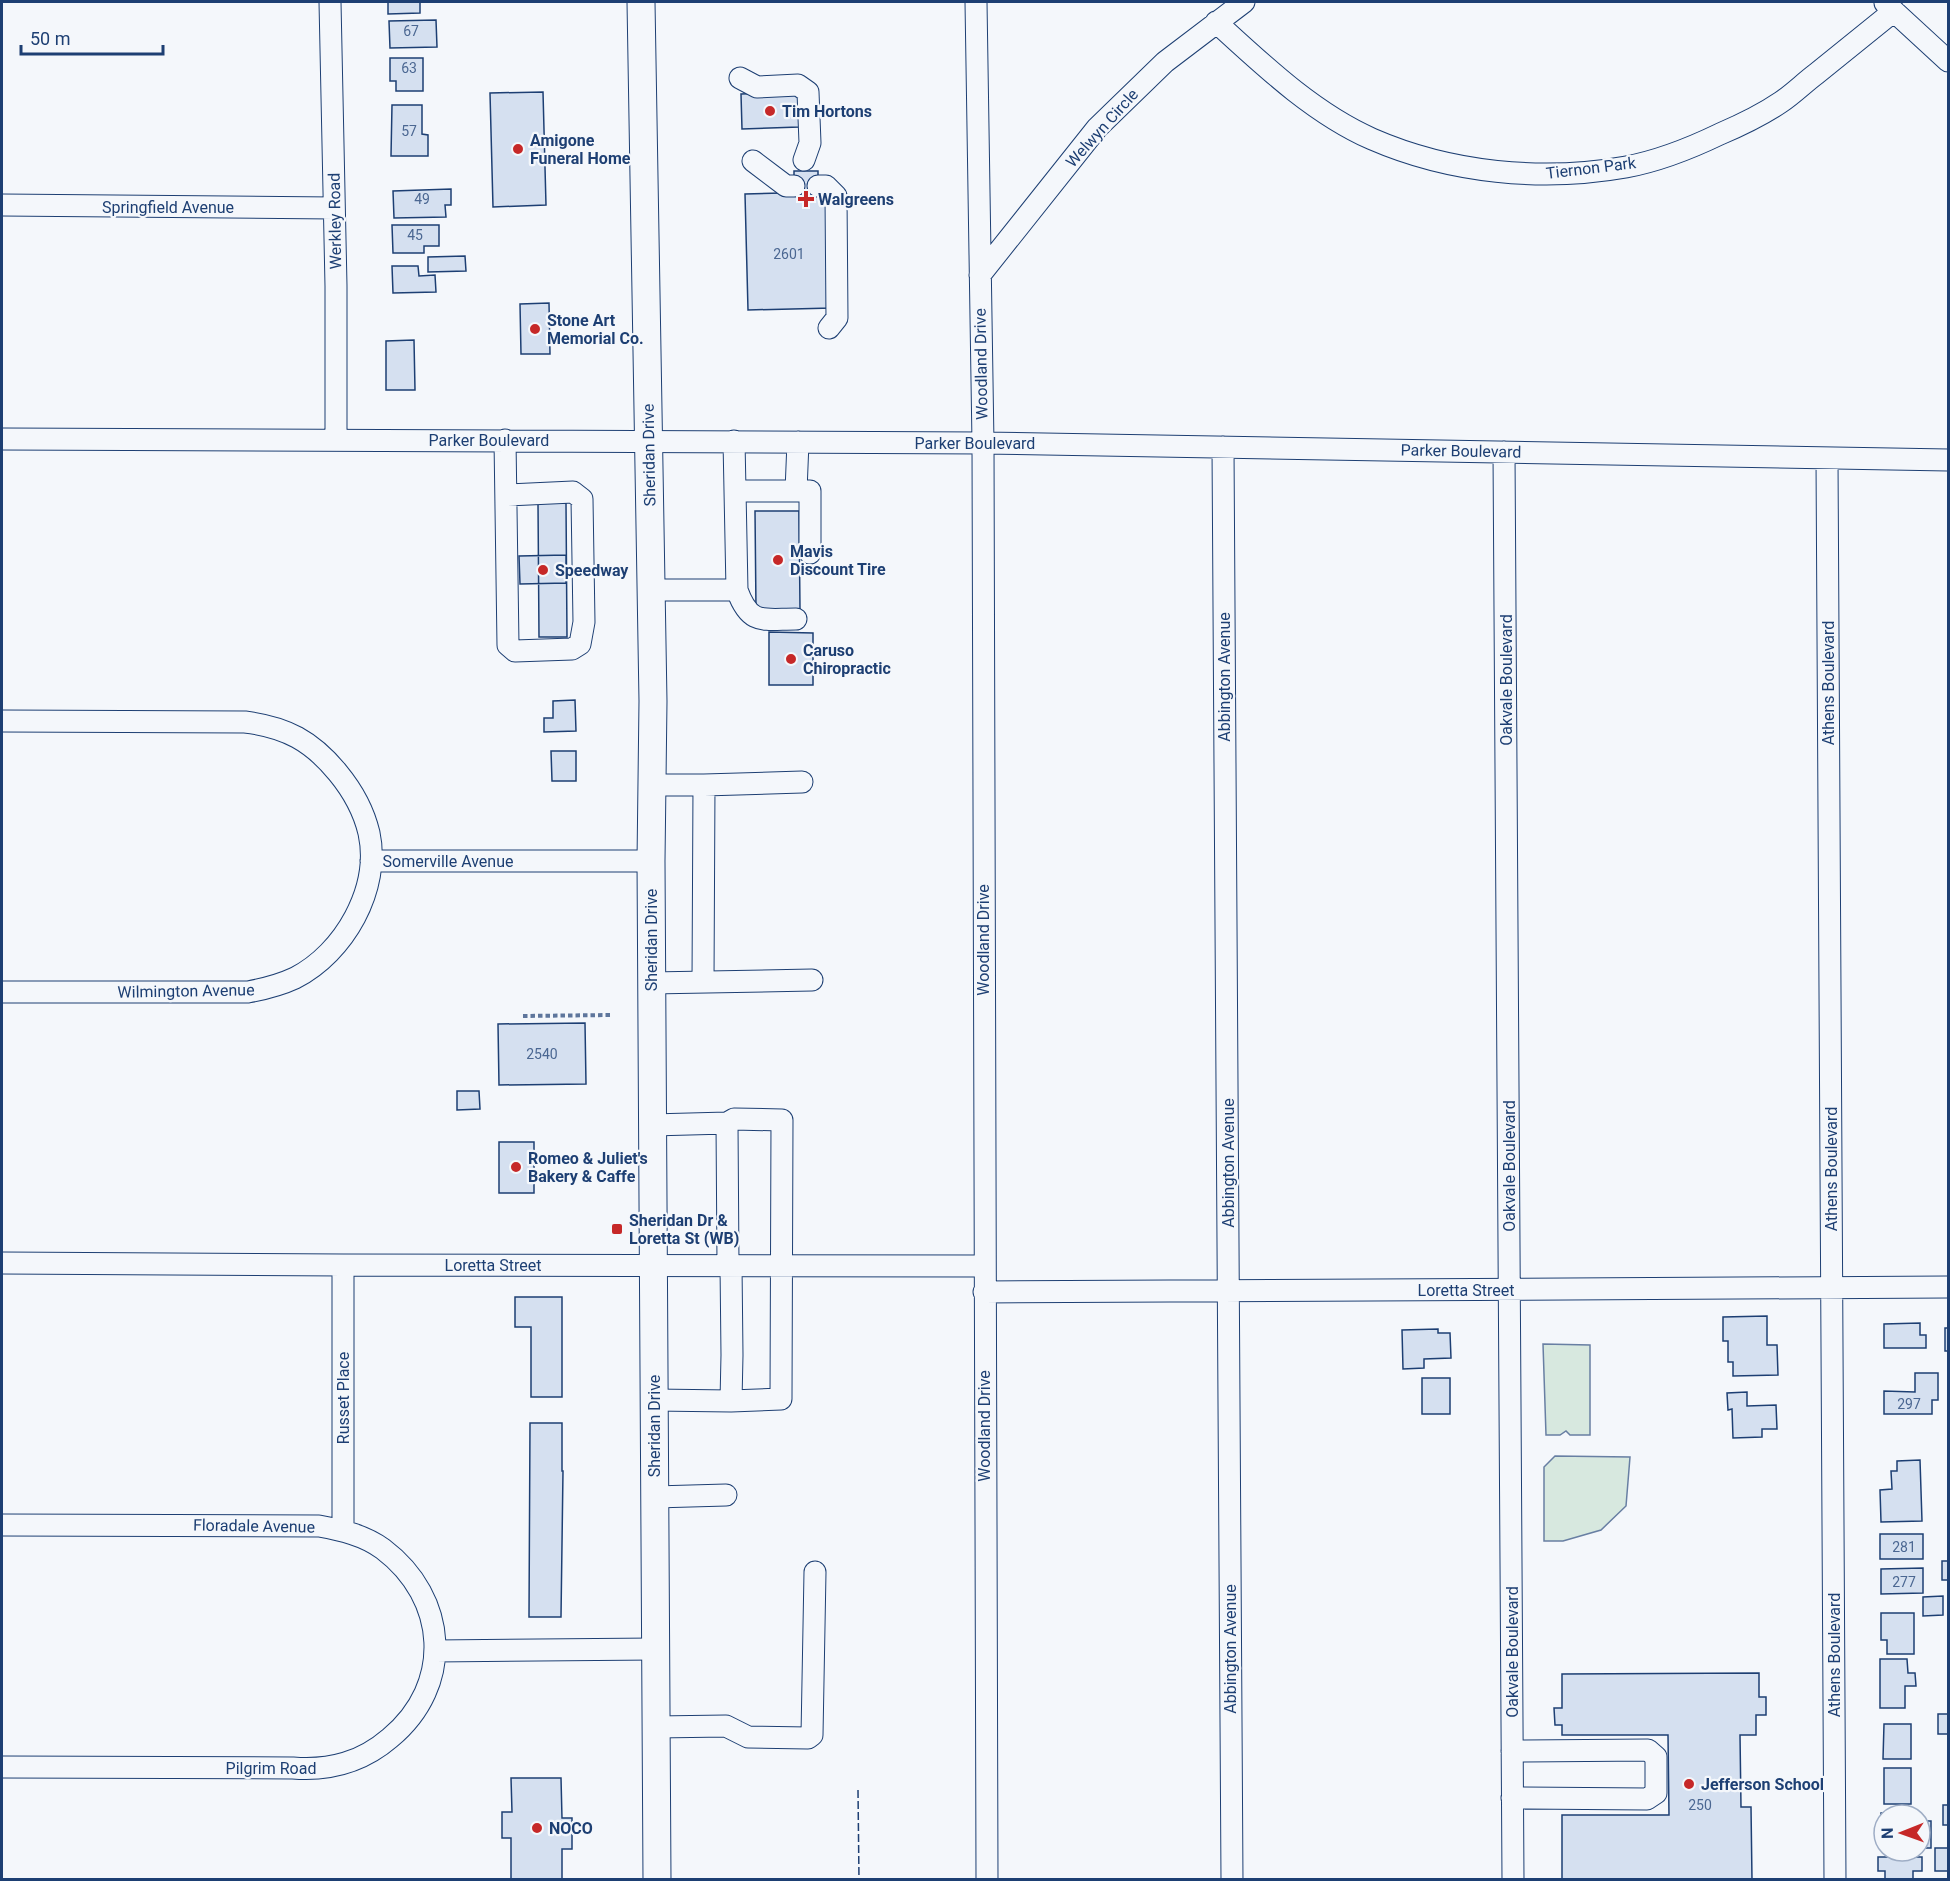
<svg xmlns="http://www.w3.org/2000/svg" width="1950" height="1881" viewBox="0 0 1950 1881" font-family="Roboto,sans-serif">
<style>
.green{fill:#d7e8df;stroke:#687fa3;stroke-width:1.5}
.building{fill:#d5e0f0;stroke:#1d3f73;stroke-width:1.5}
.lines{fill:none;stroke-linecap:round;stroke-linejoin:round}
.minor-casing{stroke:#1d3f73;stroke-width:23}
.major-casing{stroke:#1d3f73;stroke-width:29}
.path{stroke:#5e769c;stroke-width:4;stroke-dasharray:4.5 3;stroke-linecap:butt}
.minor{stroke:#f4f7fb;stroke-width:21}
.major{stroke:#f4f7fb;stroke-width:27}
.fence{stroke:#1d3f73;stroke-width:1.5;stroke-dasharray:8 3;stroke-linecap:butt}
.poi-dot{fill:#c62828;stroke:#f4f7fb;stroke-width:2}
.labels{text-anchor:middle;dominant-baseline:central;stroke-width:4.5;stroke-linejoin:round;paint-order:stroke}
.number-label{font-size:14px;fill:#4b6792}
.poi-label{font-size:16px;font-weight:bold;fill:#1d3f73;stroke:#f4f7fb;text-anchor:start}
.street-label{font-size:16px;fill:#1d3f73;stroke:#f4f7fb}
</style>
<rect width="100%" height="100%" fill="#f4f7fb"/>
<path class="green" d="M 1543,1344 L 1590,1345 L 1590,1435 L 1570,1435 L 1566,1431 L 1560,1435 L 1546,1435 Z
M 1555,1456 L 1630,1457 L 1626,1506 L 1601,1530 L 1563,1541 L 1544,1541 L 1544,1467 Z"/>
<path class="building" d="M 388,2 L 420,2 L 420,13 L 388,14 Z
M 436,20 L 437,47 L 390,48 L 389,21 Z
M 390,58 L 423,58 L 423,91 L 396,91 L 396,81 L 390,81 Z
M 543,92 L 546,205 L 493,207 L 490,93 Z
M 798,92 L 799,127 L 742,129 L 741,94 Z
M 392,105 L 422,105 L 422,134 L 428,135 L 428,156 L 391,156 Z
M 794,171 L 818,171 L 818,193 L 794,193 Z
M 451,189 L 451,205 L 445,205 L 446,217 L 394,218 L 393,191 Z
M 822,192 L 829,200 L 832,308 L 748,310 L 745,194 Z
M 392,225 L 439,225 L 439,246 L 424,246 L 424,253 L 393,253 Z
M 465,256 L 466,271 L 428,272 L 428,257 Z
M 392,266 L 418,266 L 419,276 L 435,275 L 436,292 L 393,293 Z
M 549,303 L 550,354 L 521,354 L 520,304 Z
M 414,340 L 415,390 L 386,390 L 386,341 Z
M 538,503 L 566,503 L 567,637 L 539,637 Z
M 755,511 L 799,511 L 800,609 L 756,609 Z
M 566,555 L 566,583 L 520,584 L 519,556 Z
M 769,632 L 813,633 L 813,685 L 769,685 Z
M 575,700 L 576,731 L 544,732 L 544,718 L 553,718 L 553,701 Z
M 551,751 L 576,751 L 576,781 L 552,781 Z
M 585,1023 L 586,1084 L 499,1085 L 498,1024 Z
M 457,1091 L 479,1091 L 480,1109 L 457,1110 Z
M 499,1142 L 534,1142 L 534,1193 L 499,1193 Z
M 515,1297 L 562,1297 L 562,1397 L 531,1397 L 531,1327 L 515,1327 Z
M 1767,1316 L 1767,1345 L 1777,1345 L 1778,1375 L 1733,1376 L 1733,1362 L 1728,1362 L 1728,1341 L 1723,1341 L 1723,1317 Z
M 1920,1323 L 1920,1335 L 1926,1335 L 1926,1348 L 1884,1348 L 1884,1324 Z
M 1945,1328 L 1948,1328 L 1948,1351 L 1945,1351 Z
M 1438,1329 L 1438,1333 L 1450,1333 L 1451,1358 L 1424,1359 L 1424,1368 L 1403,1369 L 1402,1330 Z
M 1915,1373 L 1938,1373 L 1938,1400 L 1932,1400 L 1932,1414 L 1884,1414 L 1884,1391 L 1915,1392 Z
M 1422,1378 L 1450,1378 L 1450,1414 L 1422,1414 Z
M 1747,1392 L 1747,1406 L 1776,1405 L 1777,1429 L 1762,1429 L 1762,1437 L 1733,1438 L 1732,1409 L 1728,1410 L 1727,1393 Z
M 530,1423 L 562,1423 L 562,1471 L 563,1471 L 561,1617 L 529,1617 Z
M 1920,1460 L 1922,1521 L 1881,1522 L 1880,1490 L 1892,1489 L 1891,1471 L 1897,1471 L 1897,1461 Z
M 1880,1534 L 1923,1534 L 1923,1559 L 1880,1559 Z
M 1942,1561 L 1948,1561 L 1948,1580 L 1942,1580 Z
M 1923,1568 L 1923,1593 L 1881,1594 L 1881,1569 Z
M 1943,1596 L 1943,1615 L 1923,1616 L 1923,1597 Z
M 1881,1613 L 1914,1613 L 1914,1654 L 1887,1654 L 1887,1640 L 1881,1640 Z
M 1880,1659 L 1907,1659 L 1908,1673 L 1915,1673 L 1916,1686 L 1905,1686 L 1905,1708 L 1880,1708 Z
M 1759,1673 L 1759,1697 L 1766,1697 L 1766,1715 L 1756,1715 L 1756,1735 L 1740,1735 L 1741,1807 L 1751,1807 L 1752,1880 L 1562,1880 L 1562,1815 L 1669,1815 L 1668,1735 L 1562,1735 L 1562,1725 L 1555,1725 L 1554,1708 L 1562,1708 L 1562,1674 Z
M 1938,1714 L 1948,1714 L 1948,1734 L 1938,1734 Z
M 1884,1724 L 1911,1724 L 1911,1759 L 1883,1759 Z
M 1884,1768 L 1911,1768 L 1911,1804 L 1884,1804 Z
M 511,1778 L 561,1778 L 562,1818 L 572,1818 L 572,1849 L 562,1849 L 562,1880 L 511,1880 L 511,1838 L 502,1838 L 502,1812 L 512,1812 Z
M 1943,1805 L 1948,1805 L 1948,1825 L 1943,1825 Z
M 1881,1813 L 1909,1813 L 1909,1815 L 1884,1815 L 1884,1848 L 1881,1848 Z
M 1920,1821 L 1931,1821 L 1931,1848 L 1920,1848 Z
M 1935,1848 L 1948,1848 L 1948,1871 L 1935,1871 Z
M 1878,1857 L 1922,1857 L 1922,1871 L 1913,1871 L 1913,1880 L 1885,1880 L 1885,1871 L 1878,1871 Z"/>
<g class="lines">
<defs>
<path id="minor" d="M 330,2 L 336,286 L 336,440
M 976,2 L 983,443 L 987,1880
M 1885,3 L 1948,61
M 1216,22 C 1263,65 1313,113 1372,139 C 1450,173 1542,182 1626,167 C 1658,161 1691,148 1720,134 C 1741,125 1762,115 1781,102 C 1793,94 1804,83 1816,74 C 1842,53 1868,32 1894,11
M 740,78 L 757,87 L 798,85 L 808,92 L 810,143 L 804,160
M 753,161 L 786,186 L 794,186
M 818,186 L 826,186 L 836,196 L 837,318 L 829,328
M 2,205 L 334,208
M 980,275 L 1097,128 L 1165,62 L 1244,2
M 2,439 L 983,443 L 1948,460
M 505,440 L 508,645 L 515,651 L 572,649 L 580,644 L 584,622 L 582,499 L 573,492 L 506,495
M 1223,447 L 1232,1880
M 1504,452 L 1513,1880
M 1827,458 L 1835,1880
M 735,491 L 796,491 L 798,442
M 796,491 L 810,491 L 810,553
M 651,590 L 737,590 L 734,441
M 737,590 C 750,626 763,619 796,619
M 2,721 L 245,722 C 286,727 312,741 338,773 C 352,790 364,812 369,833 C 381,889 344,953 295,978 C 280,985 264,989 248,992 L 2,992
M 652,785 L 704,785
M 371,861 L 651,861
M 703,981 L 704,785 L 802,782
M 651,983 L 812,980
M 727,1123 L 734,1119 L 782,1120 L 781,1399 L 731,1401
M 652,1125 L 727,1123 L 728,1265
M 2,1263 L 343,1265 L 984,1266
M 984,1292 L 1948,1287
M 654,1400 L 731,1401 L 732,1355 L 731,1265
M 655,1497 L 726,1495
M 2,1525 L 319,1526 C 341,1530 364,1535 383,1549 C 448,1598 454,1685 390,1738 C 362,1762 331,1771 293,1768 L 2,1767
M 343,1530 L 343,1265
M 435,1651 L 655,1649
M 656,1727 L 726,1726 L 748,1737 L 808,1738 L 812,1735 L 815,1572
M 1512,1751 L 1648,1750 L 1656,1757 L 1656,1793 L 1647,1799 L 1512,1798"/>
<path id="major" d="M 641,2 L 653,701 L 651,861 L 657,1880"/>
</defs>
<use href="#minor" class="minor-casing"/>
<use href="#major" class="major-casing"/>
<path class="path" d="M 523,1016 L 610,1015"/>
<use href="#minor" class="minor"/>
<use href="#major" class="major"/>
<path class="fence" d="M 858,1790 L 859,1880"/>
</g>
<g class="poi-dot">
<circle cx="770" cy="111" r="6"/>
<circle cx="518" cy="149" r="6"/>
<path d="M803 190h6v6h6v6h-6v6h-6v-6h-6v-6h6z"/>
<circle cx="535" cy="329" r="6"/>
<circle cx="778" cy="560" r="6"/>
<circle cx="543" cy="570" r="6"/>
<circle cx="791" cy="659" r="6"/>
<circle cx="516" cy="1167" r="6"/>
<rect x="611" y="1223" width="12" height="12" rx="3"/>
<circle cx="1689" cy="1784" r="6"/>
<circle cx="537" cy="1828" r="6"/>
</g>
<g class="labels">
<g class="number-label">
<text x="411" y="31">67</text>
<text x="409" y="68">63</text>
<text x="409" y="131">57</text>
<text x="422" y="199">49</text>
<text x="415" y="235">45</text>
<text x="789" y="254">2601</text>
<text x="542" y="1054">2540</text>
<text x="1909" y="1404">297</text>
<text x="1904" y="1547">281</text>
<text x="1904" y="1582">277</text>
<text x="1700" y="1805">250</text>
</g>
<g class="poi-label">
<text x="782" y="111">Tim Hortons</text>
<text x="530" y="140">Amigone<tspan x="530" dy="18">Funeral Home</tspan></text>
<text x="818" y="199">Walgreens</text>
<text x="547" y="320">Stone Art<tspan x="547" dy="18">Memorial Co.</tspan></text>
<text x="790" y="551">Mavis<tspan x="790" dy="18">Discount Tire</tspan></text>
<text x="555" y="570">Speedway</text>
<text x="803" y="650">Caruso<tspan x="803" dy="18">Chiropractic</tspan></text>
<text x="528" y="1158">Romeo &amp; Juliet's<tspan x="528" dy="18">Bakery &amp; Caffe</tspan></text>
<text x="629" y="1220">Sheridan Dr &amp;<tspan x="629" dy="18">Loretta St (WB)</tspan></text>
<text x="1701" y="1784">Jefferson School</text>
<text x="549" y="1828">NOCO</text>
</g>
<g class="street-label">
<text transform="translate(1102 128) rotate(-48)">Welwyn Circle</text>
<text transform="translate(1591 168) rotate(-7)">Tiernon Park</text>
<text x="168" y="207">Springfield Avenue</text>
<text transform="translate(335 221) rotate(-91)">Werkley Road</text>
<text transform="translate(981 364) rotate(-91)">Woodland Drive</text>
<text x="489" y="440">Parker Boulevard</text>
<text x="975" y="443">Parker Boulevard</text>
<text transform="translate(1461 451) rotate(1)">Parker Boulevard</text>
<text transform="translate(649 455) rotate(-91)">Sheridan Drive</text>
<text transform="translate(1224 677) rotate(-90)">Abbington Avenue</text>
<text transform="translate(1506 680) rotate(-90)">Oakvale Boulevard</text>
<text transform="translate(1828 683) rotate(-90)">Athens Boulevard</text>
<text x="448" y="861">Somerville Avenue</text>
<text transform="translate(651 940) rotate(-90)">Sheridan Drive</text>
<text transform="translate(983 940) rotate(-90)">Woodland Drive</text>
<text transform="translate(186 991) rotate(-1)">Wilmington Avenue</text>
<text transform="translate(1228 1163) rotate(-90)">Abbington Avenue</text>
<text transform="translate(1509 1166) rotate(-90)">Oakvale Boulevard</text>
<text transform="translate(1831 1169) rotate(-90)">Athens Boulevard</text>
<text x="493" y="1265">Loretta Street</text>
<text x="1466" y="1290">Loretta Street</text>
<text transform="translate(343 1398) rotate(-90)">Russet Place</text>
<text transform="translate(654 1426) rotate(-90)">Sheridan Drive</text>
<text transform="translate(984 1426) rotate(-90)">Woodland Drive</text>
<text transform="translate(254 1526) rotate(1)">Floradale Avenue</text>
<text transform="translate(1230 1649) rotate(-90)">Abbington Avenue</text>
<text transform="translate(1512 1652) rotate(-90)">Oakvale Boulevard</text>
<text transform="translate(1834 1655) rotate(-90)">Athens Boulevard</text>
<text x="271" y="1768">Pilgrim Road</text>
</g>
</g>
<rect width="1950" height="1881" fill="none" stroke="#1d3f73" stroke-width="6"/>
<g transform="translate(1902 1833) rotate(269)"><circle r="28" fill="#f4f7fb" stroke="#9eadc5" stroke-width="1.5"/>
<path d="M0-4.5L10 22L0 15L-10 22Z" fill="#c62828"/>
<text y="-9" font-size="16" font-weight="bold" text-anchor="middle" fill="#1d3f73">N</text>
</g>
<path d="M21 45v9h142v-9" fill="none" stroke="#1d3f73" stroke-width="3"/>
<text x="30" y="45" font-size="18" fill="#1d3f73" stroke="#f4f7fb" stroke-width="4.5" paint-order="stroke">50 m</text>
</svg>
